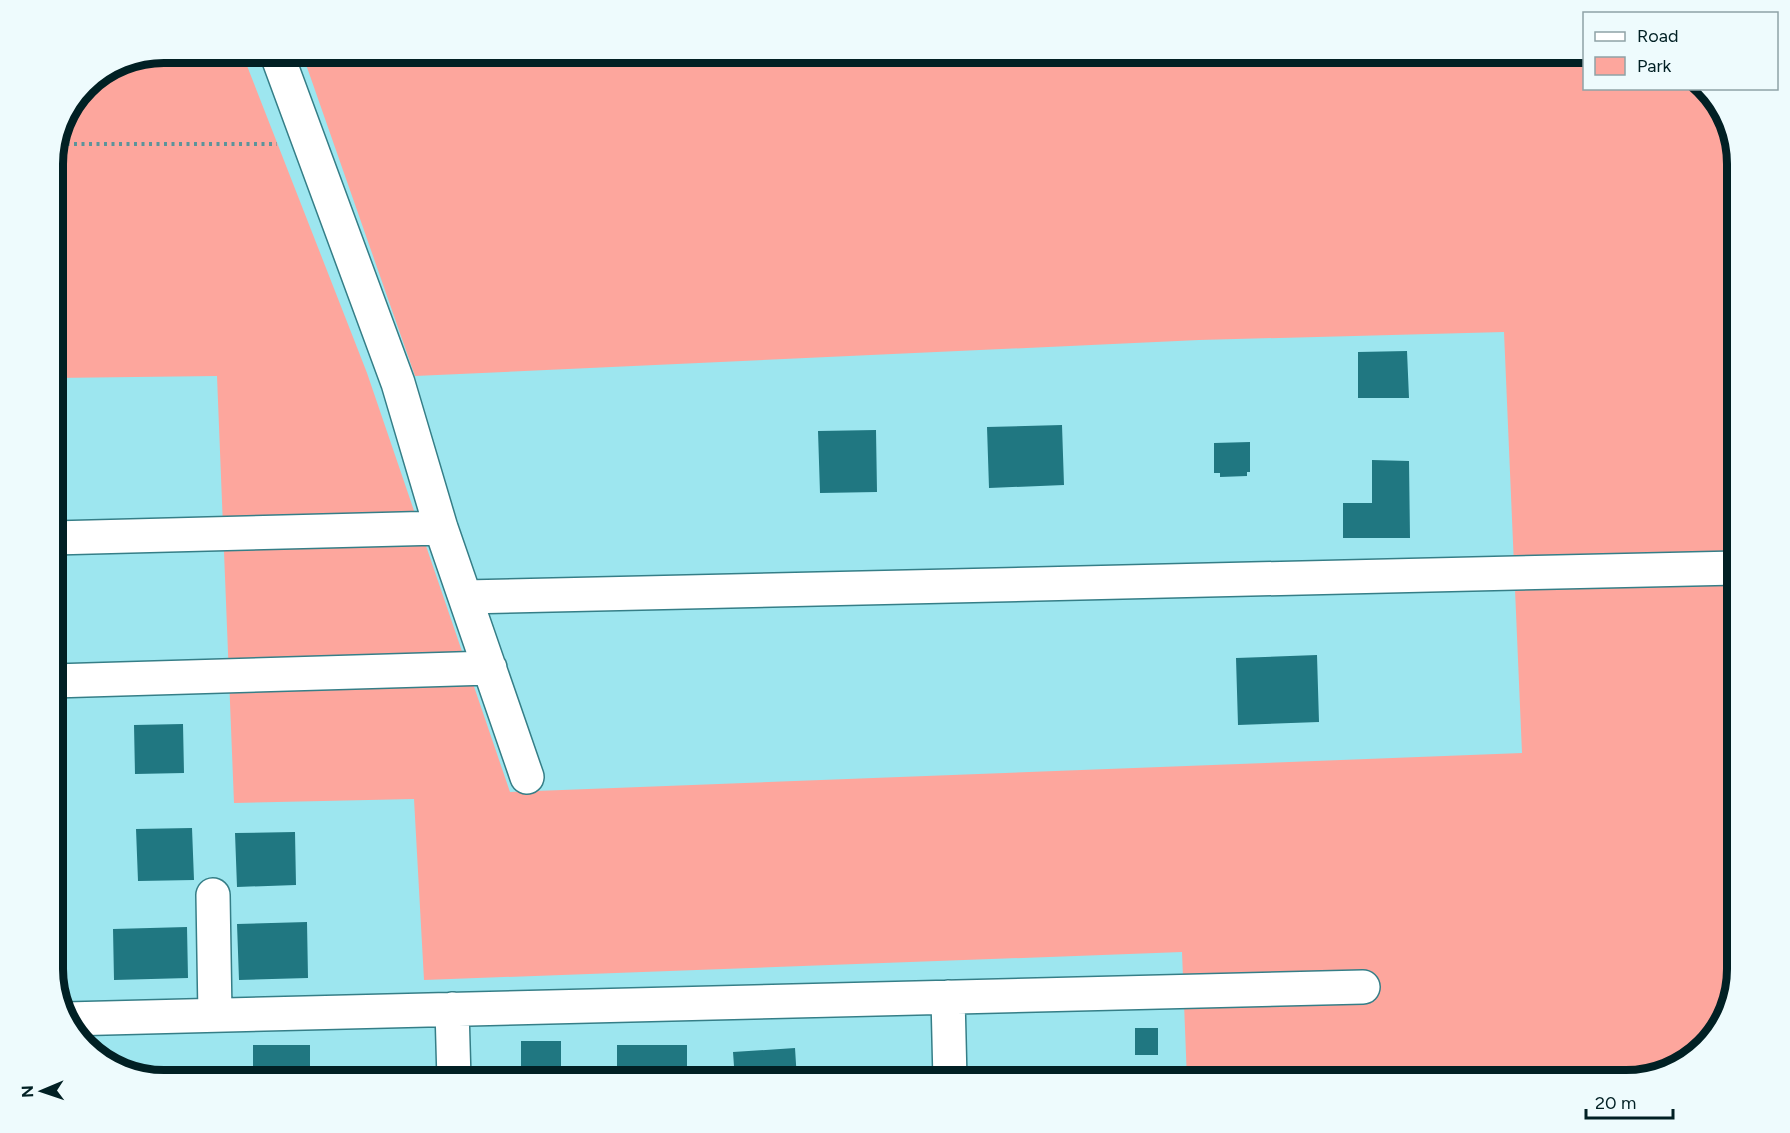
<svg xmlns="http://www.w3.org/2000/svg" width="1790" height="1133" viewBox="0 0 1790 1133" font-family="Figtree,sans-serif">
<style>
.green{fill:#fda69d}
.building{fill:#207781}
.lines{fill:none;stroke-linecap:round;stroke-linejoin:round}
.minor-casing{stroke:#357e87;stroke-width:36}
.path{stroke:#5c949b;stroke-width:4;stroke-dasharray:3 4.5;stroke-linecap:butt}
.minor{stroke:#fff;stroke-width:33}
.rim{fill:none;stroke:#012024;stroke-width:8}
</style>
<rect width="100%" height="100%" fill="#9de6ef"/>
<path class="green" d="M 1584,52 L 1584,88 L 1704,89 L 1723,108 L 1737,163 L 1737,970 L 1719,1031 L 1682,1066 L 1627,1080 L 1187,1080 L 1182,952 L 424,980 L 414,799 L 234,803 L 217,376 L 53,378 L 53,157 L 85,85 L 121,61 L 164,53 L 242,53 L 367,373 L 510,792 L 1522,753 L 1504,332 L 1199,340 L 415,376 L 302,53 Z"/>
<path class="building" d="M 1407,351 L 1409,398 L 1358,398 L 1358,352 Z
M 1062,425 L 1064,485 L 989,488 L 987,427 Z
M 876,430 L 877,492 L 820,493 L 818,431 Z
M 1250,442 L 1250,472 L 1247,472 L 1247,476 L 1220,477 L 1220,473 L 1214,473 L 1214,443 Z
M 1372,460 L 1409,461 L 1410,538 L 1343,538 L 1343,503 L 1372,503 Z
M 1317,655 L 1319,722 L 1238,725 L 1236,658 Z
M 53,722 L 60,722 L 61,771 L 53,772 Z
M 183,724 L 184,773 L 135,774 L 134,725 Z
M 192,828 L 194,880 L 138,881 L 136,829 Z
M 295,832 L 296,885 L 237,887 L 235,833 Z
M 307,922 L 308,978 L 239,980 L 237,924 Z
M 187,927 L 188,978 L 114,980 L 113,929 Z
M 1135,1028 L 1158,1028 L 1158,1055 L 1135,1055 Z
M 521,1041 L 561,1041 L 561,1080 L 521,1080 Z
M 253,1045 L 310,1045 L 310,1080 L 253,1080 Z
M 617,1045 L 687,1045 L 687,1080 L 617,1080 Z
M 795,1048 L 797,1080 L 735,1080 L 733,1052 Z"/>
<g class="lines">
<defs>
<path id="minor" d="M 276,52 L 398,383 L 441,528 L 527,777
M 53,538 L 441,528
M 465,597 L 1737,568
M 53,681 L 490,668
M 213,895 L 215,1015
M 948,997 L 950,1080
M 452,1009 L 454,1080
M 66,1019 L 1363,987"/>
</defs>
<use href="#minor" class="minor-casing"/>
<path class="path" d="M 59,144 L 277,144"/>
<use href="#minor" class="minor"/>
</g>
<path d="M0 0H1790V1133H0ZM164 63H1626A101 101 0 0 1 1727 164V969A101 101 0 0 1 1626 1070H164A101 101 0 0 1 63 969V164A101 101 0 0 1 164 63Z" fill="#eefbfd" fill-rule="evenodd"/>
<path class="rim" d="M164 63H1626A101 101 0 0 1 1727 164V969A101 101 0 0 1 1626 1070H164A101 101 0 0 1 63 969V164A101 101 0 0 1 164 63Z"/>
<rect x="1583" y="12" width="195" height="78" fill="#eefbfd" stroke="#8fa3a6" stroke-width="1.5"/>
<rect x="1595" y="32" width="30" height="9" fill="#ffffff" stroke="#8fa3a6" stroke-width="1.5"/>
<text x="1637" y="42" font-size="18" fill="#012024">Road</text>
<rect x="1595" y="57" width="30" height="18" fill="#fda69d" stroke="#8fa3a6" stroke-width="1.5"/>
<text x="1637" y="72" font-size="18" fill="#012024">Park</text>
<g transform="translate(42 1091) rotate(268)" stroke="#eefbfd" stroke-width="4.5" paint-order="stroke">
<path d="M0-4.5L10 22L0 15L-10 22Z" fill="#012024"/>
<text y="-9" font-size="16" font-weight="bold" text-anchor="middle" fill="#012024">N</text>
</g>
<path d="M1586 1109v9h87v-9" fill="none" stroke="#012024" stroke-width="3"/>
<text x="1595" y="1109" font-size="18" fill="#012024" stroke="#eefbfd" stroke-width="4.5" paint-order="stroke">20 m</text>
</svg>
